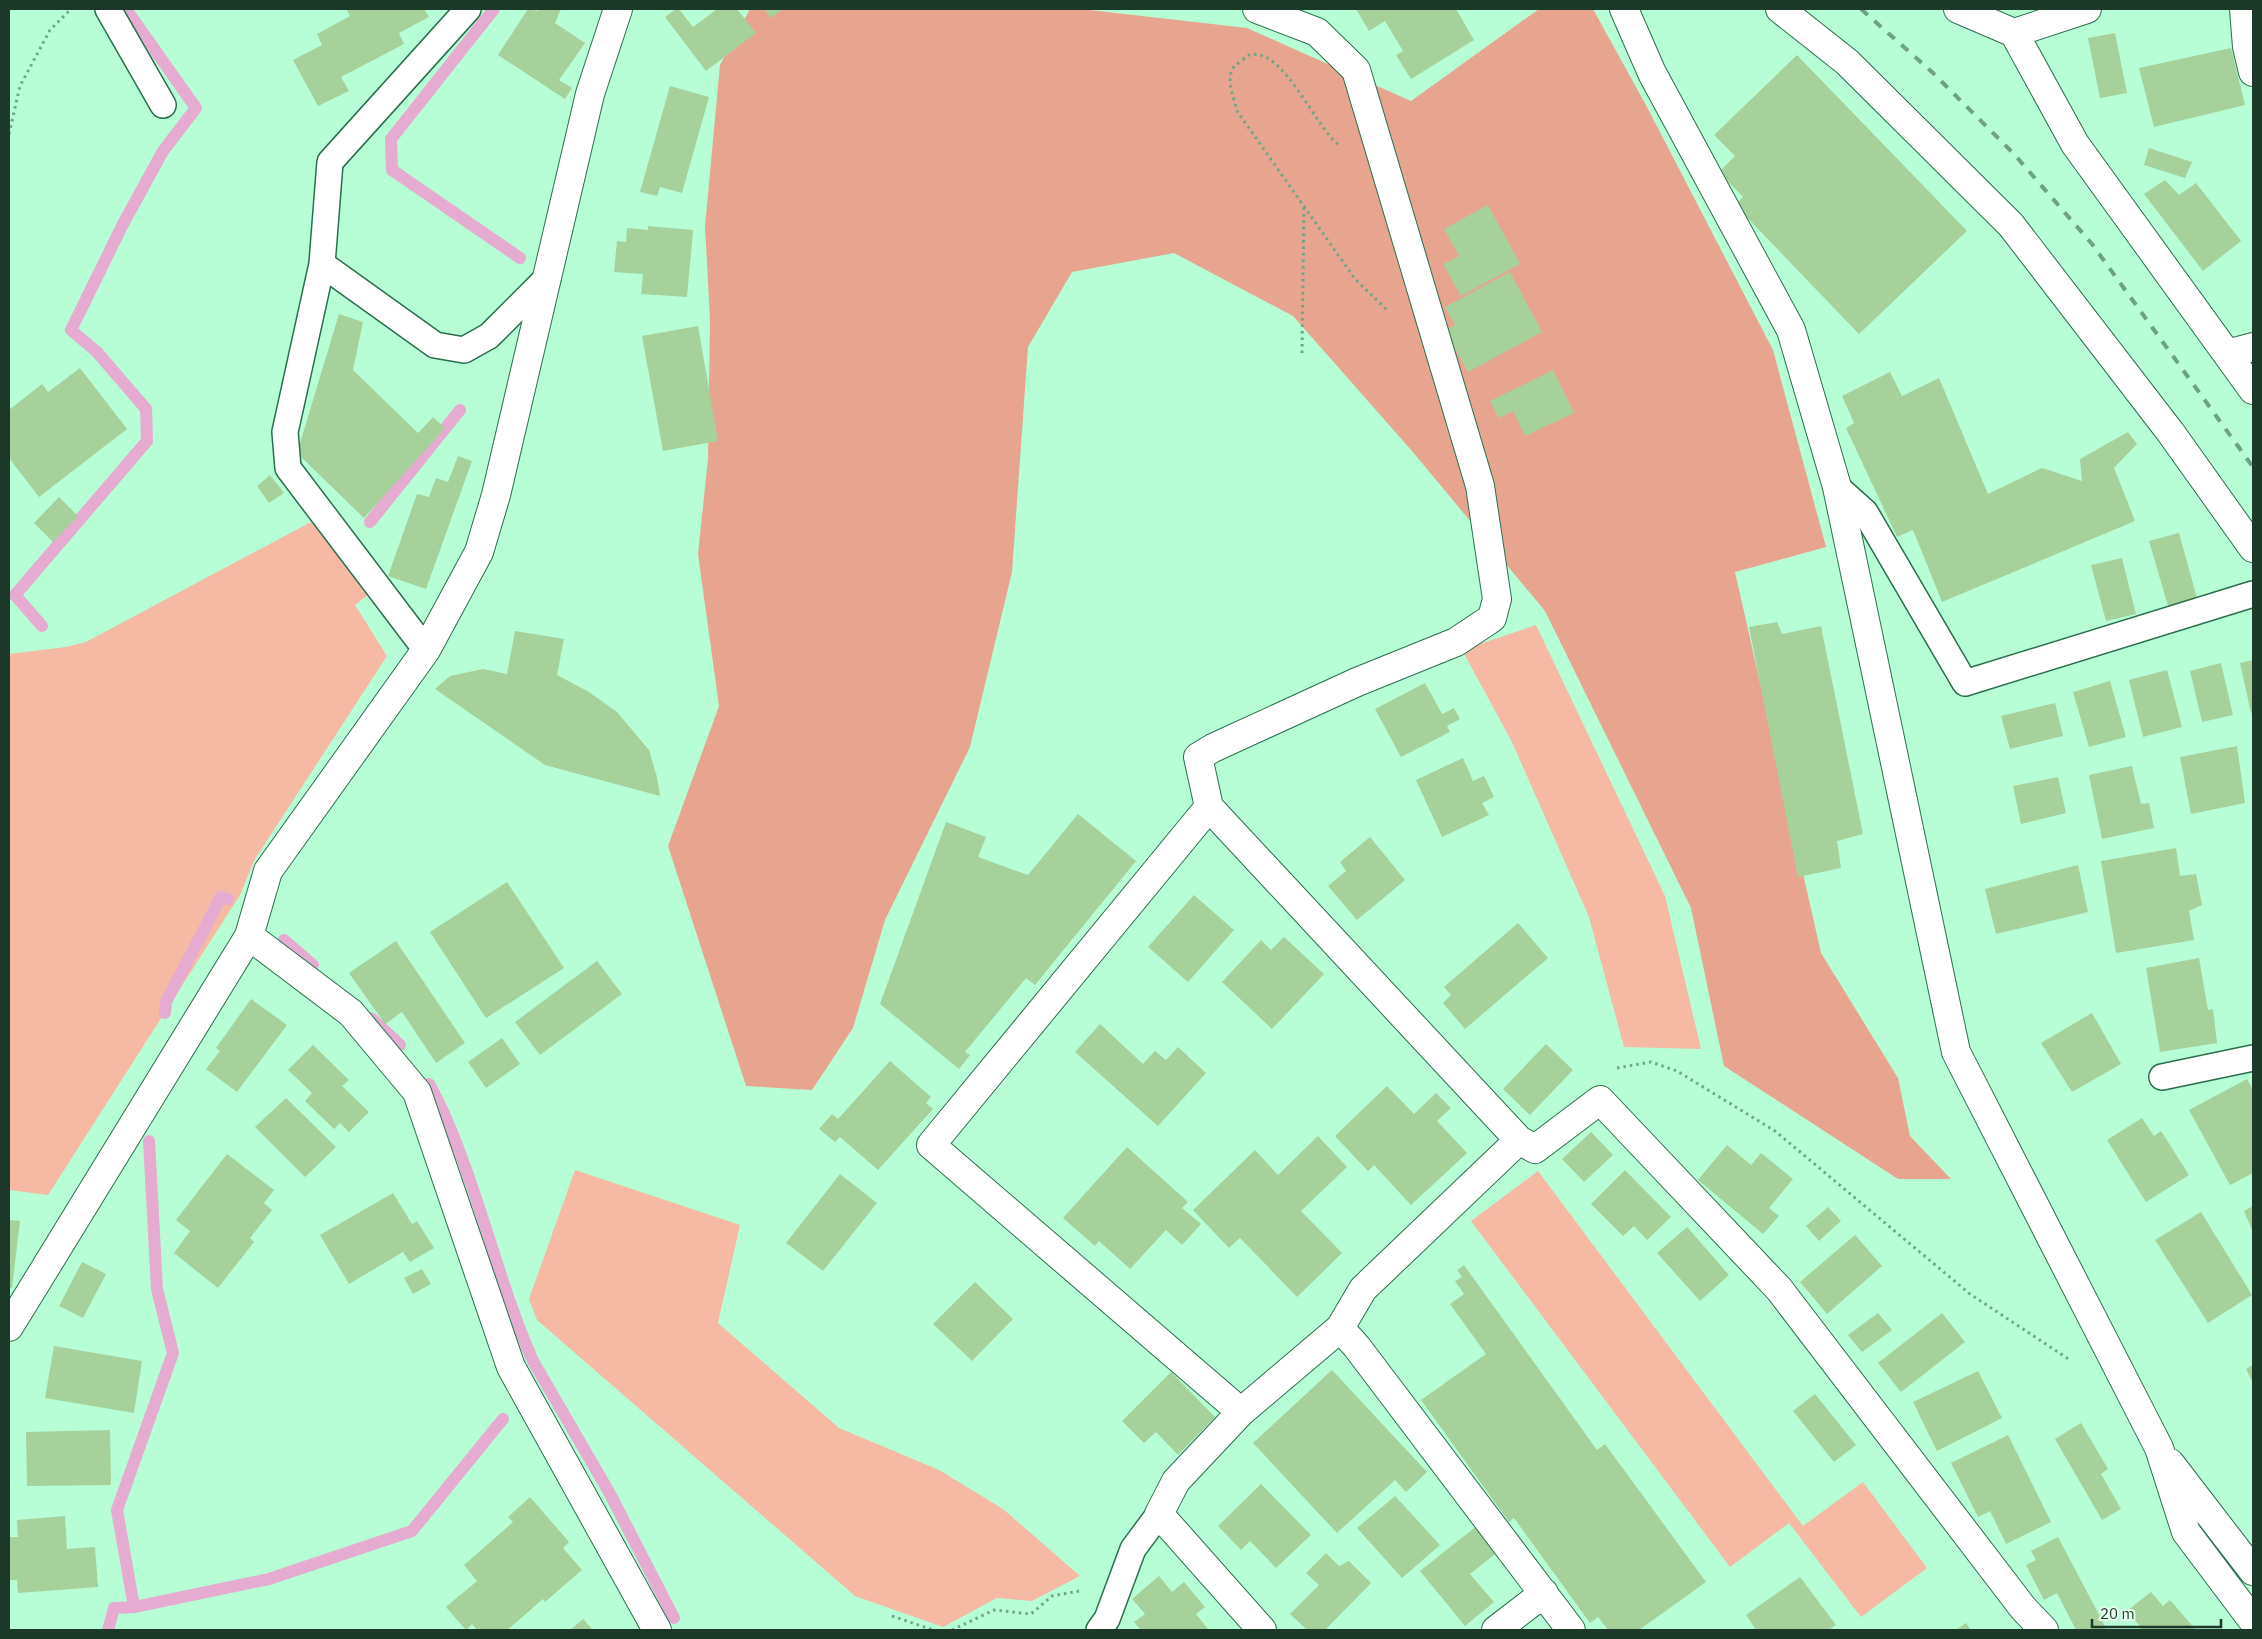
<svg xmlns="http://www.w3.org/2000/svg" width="2262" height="1639" viewBox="0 0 2262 1639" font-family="'IBM Plex Sans',sans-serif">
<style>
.green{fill:#f5b9a4}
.forest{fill:#e7a58f}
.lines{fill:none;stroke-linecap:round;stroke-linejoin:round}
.stream{stroke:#e5abd1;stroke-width:12}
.building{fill:#a6d19b}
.lane-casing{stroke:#2a6f4e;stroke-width:28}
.street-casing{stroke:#2a6f4e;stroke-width:30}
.path{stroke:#71a589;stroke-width:3;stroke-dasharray:2.5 4;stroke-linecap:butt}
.lane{stroke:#fff;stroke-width:25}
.street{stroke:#fff;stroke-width:28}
.rail{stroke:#6da084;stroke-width:4;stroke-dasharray:9 9;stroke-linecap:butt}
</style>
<rect width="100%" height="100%" fill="#b7fdd6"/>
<path class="green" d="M 311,522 L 373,591 L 355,605 L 387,656 L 255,859 L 240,895 L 48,1195 L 9,1190 L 9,654 L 66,647 L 86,642 Z
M 1536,625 L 1665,896 L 1701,1049 L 1624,1047 L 1589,917 L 1512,742 L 1462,650 Z
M 575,1170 L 740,1225 L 718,1323 L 839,1428 L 939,1470 L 1003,1509 L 1080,1576 L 1032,1601 L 997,1598 L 943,1627 L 855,1596 L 537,1320 L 529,1299 Z
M 1538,1171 L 1803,1526 L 1863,1482 L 1927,1568 L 1861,1617 L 1789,1523 L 1730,1567 L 1471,1221 Z"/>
<path class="forest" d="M 750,9 L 1081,9 L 1247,28 L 1411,101 L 1539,9 L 1593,9 L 1647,107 L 1773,350 L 1826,547 L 1735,572 L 1821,953 L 1898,1078 L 1910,1136 L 1951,1179 L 1898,1179 L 1724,1066 L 1691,908 L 1545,611 L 1412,451 L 1293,316 L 1174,253 L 1072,272 L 1028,347 L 1012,572 L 970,747 L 885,920 L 853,1028 L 812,1090 L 746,1086 L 668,846 L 719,706 L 698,554 L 708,459 L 710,320 L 705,226 L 720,65 Z"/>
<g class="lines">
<path class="stream" d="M 494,9 L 391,139 L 392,170 L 520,258
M 370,522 L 460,410
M 42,626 L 15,595 L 147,441 L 146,409 L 97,352 L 71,330 L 123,224 L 163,151 L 196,108 L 128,12
M 284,940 L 313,965
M 165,1013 L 166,1002 L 221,897 L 228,899
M 371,1018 L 400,1045
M 429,1084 C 444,1110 454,1136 464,1164 C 488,1229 505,1298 533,1361 L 609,1492 L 674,1618
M 134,1607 L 269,1579 L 412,1531 L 503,1419
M 108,1630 L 114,1608 L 134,1607 L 117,1510 L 173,1353 L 157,1289 L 149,1141"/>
</g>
<path class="building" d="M 346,9 L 428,9 L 425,10 L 429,17 L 399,33 L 404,44 L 341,77 L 349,91 L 318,106 L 293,60 L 322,45 L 317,34 L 350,16 Z
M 528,9 L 538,11 L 538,9 L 561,9 L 555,23 L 585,43 L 559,80 L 572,88 L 565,99 L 498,55 Z
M 676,9 L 679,9 L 693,27 L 717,9 L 737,9 L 756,33 L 706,71 L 665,17 Z
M 764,9 L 783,9 L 771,18 Z
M 1356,9 L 1456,9 L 1474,40 L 1411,79 L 1396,55 L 1403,51 L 1385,21 L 1369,31 Z
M 2115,33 L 2127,93 L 2100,98 L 2088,38 Z
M 2231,48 L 2245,105 L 2154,127 L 2139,68 Z
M 1797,55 L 1967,231 L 1859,334 L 1735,205 L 1743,197 L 1719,172 L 1735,156 L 1714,135 Z
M 670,86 L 709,97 L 682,193 L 660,187 L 657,196 L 640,192 Z
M 2149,148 L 2192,162 L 2185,178 L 2144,165 Z
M 2165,180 L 2179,195 L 2196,183 L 2241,241 L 2203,271 L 2144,194 Z
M 1488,205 L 1520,264 L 1461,296 L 1443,264 L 1459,256 L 1444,229 Z
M 648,226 L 693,230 L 687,297 L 641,294 L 643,274 L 614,272 L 617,241 L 626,242 L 627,228 L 648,230 Z
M 1510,272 L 1542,332 L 1468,372 L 1445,330 L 1455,325 L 1445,307 Z
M 339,314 L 363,322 L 353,370 L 418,433 L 433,417 L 445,428 L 364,518 L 297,453 Z
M 698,326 L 718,441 L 663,451 L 642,336 Z
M 80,368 L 127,429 L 39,497 L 9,458 L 9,410 L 42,384 L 48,392 Z
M 1553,370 L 1574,413 L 1525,436 L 1513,411 L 1499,418 L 1490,401 Z
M 1890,372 L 1902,396 L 1939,378 L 1988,494 L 2042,468 L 2082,481 L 2080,459 L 2128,432 L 2137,444 L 2114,468 L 2135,521 L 1942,602 L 1913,530 L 1897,537 L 1846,428 L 1854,423 L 1842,396 Z
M 458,456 L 472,461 L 426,589 L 388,576 L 417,494 L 429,497 L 436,478 L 448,482 Z
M 270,475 L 284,493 L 269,503 L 257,486 Z
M 59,497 L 78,516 L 53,542 L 34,523 Z
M 2179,533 L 2197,598 L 2168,606 L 2149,541 Z
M 2122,558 L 2136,614 L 2106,621 L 2091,565 Z
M 1777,622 L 1782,634 L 1821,626 L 1863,834 L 1837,841 L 1841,868 L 1798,877 L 1749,627 Z
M 515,631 L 564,639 L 557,675 L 589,692 L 617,712 L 649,750 L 657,777 L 660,796 L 545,765 L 435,689 L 450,676 L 483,669 L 507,674 Z
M 2253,660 L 2253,712 L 2251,713 L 2240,663 Z
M 2221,663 L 2233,715 L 2202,722 L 2190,671 Z
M 2167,670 L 2182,727 L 2143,737 L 2129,680 Z
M 2110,681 L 2126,737 L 2089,747 L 2073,692 Z
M 1425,683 L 1442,714 L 1454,708 L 1460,719 L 1447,726 L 1450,732 L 1401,757 L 1375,709 Z
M 2055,703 L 2063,736 L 2010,749 L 2001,716 Z
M 2237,746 L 2245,803 L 2191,814 L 2180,757 Z
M 1463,758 L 1473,781 L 1484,776 L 1494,797 L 1482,803 L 1489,815 L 1442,837 L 1416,780 Z
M 2132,766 L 2141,804 L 2149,803 L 2154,828 L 2102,839 L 2089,775 Z
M 2058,777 L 2066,813 L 2021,824 L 2013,786 Z
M 1078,814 L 1136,861 L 1035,985 L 1026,978 L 965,1052 L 970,1055 L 959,1069 L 880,1004 L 946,822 L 986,837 L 978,857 L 1028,875 Z
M 1370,837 L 1405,880 L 1357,920 L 1328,886 L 1346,871 L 1340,862 Z
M 2176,848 L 2180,876 L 2196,874 L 2202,905 L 2189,911 L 2194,940 L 2116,953 L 2101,861 Z
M 2078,865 L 2088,912 L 1996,934 L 1985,889 Z
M 507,882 L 564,968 L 486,1018 L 430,932 Z
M 1194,895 L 1234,930 L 1188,982 L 1148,947 Z
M 1518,923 L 1548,958 L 1465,1029 L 1443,1003 L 1451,995 L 1444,987 Z
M 1284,937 L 1324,974 L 1272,1029 L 1222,982 L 1261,940 L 1271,950 Z
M 396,941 L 465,1043 L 436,1063 L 402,1012 L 385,1024 L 349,973 Z
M 2199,958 L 2208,1010 L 2213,1009 L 2217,1043 L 2160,1052 L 2146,968 Z
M 597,961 L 622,994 L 540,1055 L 515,1022 Z
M 251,999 L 287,1025 L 237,1092 L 206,1069 L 220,1051 L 216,1048 Z
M 2092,1013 L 2121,1064 L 2072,1092 L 2041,1043 Z
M 1100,1024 L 1143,1064 L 1155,1051 L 1166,1060 L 1178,1047 L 1206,1073 L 1158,1126 L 1075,1052 Z
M 502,1038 L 520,1064 L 486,1088 L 468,1062 Z
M 1546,1044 L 1573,1070 L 1530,1115 L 1503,1089 Z
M 313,1045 L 349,1080 L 342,1086 L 369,1112 L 349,1132 L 340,1123 L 334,1129 L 305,1101 L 312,1093 L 288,1070 Z
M 890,1061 L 931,1097 L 926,1103 L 933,1109 L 878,1170 L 840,1137 L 835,1142 L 819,1129 L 832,1114 L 838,1119 Z
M 2247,1079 L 2253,1090 L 2253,1173 L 2230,1185 L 2189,1110 Z
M 1387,1086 L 1414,1114 L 1436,1093 L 1451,1108 L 1437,1121 L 1467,1153 L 1411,1205 L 1374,1165 L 1368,1171 L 1335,1136 Z
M 286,1098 L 336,1147 L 305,1177 L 255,1127 Z
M 2142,1118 L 2154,1136 L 2161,1131 L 2189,1175 L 2146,1202 L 2107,1140 Z
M 1591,1132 L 1613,1155 L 1584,1182 L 1562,1159 Z
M 1318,1136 L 1347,1167 L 1301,1211 L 1342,1253 L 1297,1297 L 1240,1238 L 1229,1248 L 1193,1210 L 1255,1150 L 1278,1175 Z
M 1727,1145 L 1751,1165 L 1761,1153 L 1793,1179 L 1769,1208 L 1779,1216 L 1763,1234 L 1698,1180 Z
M 1127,1147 L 1188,1202 L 1182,1208 L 1201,1224 L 1182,1245 L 1166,1230 L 1130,1269 L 1099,1241 L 1095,1246 L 1063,1218 Z
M 227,1154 L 274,1190 L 264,1203 L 272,1210 L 250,1238 L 254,1242 L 218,1288 L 174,1253 L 190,1231 L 176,1220 Z
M 1625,1170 L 1671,1217 L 1647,1240 L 1634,1226 L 1623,1236 L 1591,1204 Z
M 840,1174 L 877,1203 L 823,1271 L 786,1243 Z
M 393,1193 L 412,1224 L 417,1221 L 434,1248 L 410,1262 L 403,1252 L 349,1284 L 320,1235 Z
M 2253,1206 L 2253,1232 L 2244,1211 Z
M 1828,1207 L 1841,1221 L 1819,1241 L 1806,1226 Z
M 2201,1212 L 2252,1295 L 2208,1323 L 2155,1240 Z
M 9,1220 L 20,1221 L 12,1288 L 9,1288 Z
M 1687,1227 L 1729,1275 L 1700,1301 L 1657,1253 Z
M 1855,1235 L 1882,1266 L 1827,1314 L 1800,1282 Z
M 82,1262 L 106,1274 L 83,1318 L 59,1306 Z
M 1464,1265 L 1597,1450 L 1605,1444 L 1706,1582 L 1639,1630 L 1608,1630 L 1598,1617 L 1590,1623 L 1514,1518 L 1509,1522 L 1421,1400 L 1486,1354 L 1450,1304 L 1464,1294 L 1455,1281 L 1462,1277 L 1457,1270 Z
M 422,1269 L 431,1284 L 413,1294 L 404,1278 Z
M 975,1282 L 1013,1319 L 972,1361 L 933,1324 Z
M 1878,1313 L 1892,1330 L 1862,1352 L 1848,1335 Z
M 1942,1313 L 1965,1342 L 1901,1392 L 1878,1363 Z
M 54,1346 L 142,1361 L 134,1413 L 45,1398 Z
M 2253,1365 L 2253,1383 L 2246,1369 Z
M 1332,1370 L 1427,1472 L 1406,1492 L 1395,1480 L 1337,1533 L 1253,1443 Z
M 1978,1371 L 2002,1418 L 1937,1451 L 1913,1402 Z
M 1171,1372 L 1215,1417 L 1178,1455 L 1156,1432 L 1144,1443 L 1122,1421 Z
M 1815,1394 L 1856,1445 L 1834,1462 L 1793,1411 Z
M 2081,1423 L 2108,1469 L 2101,1474 L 2121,1509 L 2102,1520 L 2055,1439 Z
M 110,1430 L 111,1485 L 27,1486 L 26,1432 Z
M 2008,1435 L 2051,1522 L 2006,1544 L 1990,1511 L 1978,1517 L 1951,1463 Z
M 1261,1484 L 1311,1535 L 1276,1568 L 1250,1541 L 1241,1550 L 1218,1526 Z
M 1395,1496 L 1440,1545 L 1402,1578 L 1357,1528 Z
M 530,1497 L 569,1542 L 563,1548 L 582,1570 L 545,1602 L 543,1599 L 507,1630 L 477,1630 L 472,1624 L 466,1630 L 446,1607 L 477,1581 L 464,1565 L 513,1522 L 508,1517 Z
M 65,1516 L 67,1549 L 95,1547 L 98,1587 L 18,1593 L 17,1580 L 9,1580 L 9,1537 L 18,1537 L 17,1520 Z
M 1478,1525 L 1499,1551 L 1470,1574 L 1494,1602 L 1465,1626 L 1420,1571 Z
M 2058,1537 L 2106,1628 L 2103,1630 L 2076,1630 L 2057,1593 L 2044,1600 L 2026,1565 L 2036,1560 L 2031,1551 Z
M 1326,1553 L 1339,1566 L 1349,1561 L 1371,1583 L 1325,1630 L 1307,1630 L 1290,1614 L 1319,1585 L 1306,1573 Z
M 1159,1576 L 1172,1592 L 1184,1582 L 1205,1607 L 1196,1614 L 1208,1629 L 1141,1630 L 1134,1622 L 1145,1614 L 1132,1599 Z
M 1800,1577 L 1836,1625 L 1829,1630 L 1756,1630 L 1746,1615 Z
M 2151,1592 L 2163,1606 L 2170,1600 L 2196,1630 L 2143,1630 L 2127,1611 Z
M 583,1619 L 593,1630 L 570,1630 Z
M 1966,1623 L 1971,1630 L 1956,1630 Z"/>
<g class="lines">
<defs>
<path id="lane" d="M 108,9 L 163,105
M 322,264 L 435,345 L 464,350 L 489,336 L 548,277
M 1837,487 L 1865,512 L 1965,683 L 2253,594
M 426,650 L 288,468 L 285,432 L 322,264 L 330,162 L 468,9
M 2162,1077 L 2253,1058
M 1099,1630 L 1107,1619 L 1133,1549 L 1159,1514"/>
<path id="street" d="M 1257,9 L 1317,32 L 1356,70 L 1480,486 L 1497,599 L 1492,618 L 1456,642 L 1357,682 L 1213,748 L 1198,757 L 1209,807 L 1519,1140 L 1535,1149 L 1600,1100 L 1779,1289 L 2023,1608 L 2044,1630
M 1624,9 L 1652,73 L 1791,330 L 1837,487 L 1956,1052 L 2159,1448 L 2186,1532 L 2253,1621
M 1780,9 L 1847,62 L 2011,225 L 2171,433 L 2253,548
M 1958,9 L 2014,33 L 2075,144 L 2253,390
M 2244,9 L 2247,47 L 2253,72
M 2014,33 L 2087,9
M 2227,354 L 2253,347
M 1209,807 L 931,1145 L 1241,1412
M 249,936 L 351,1013 L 417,1092 L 511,1367 L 657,1630
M 1519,1140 L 1363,1289 L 1340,1328 L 1357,1347 L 1571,1630
M 9,1327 L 249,936 L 268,871 L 426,650 L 479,552 L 496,495 L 590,94 L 618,9
M 2170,1463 L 2253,1571
M 1262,1630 L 1159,1514 L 1176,1481 L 1241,1412 L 1340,1328
M 1496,1630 L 1544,1593"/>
</defs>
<use href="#lane" class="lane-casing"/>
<use href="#street" class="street-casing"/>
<path class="path" d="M 9,134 L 20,86 L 50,30 L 71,9
M 1338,144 C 1315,127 1283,46 1249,55 C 1246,57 1240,62 1237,64 C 1223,75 1234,97 1237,111 L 1355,279 L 1389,312
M 1302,353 L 1304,206
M 1617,1068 L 1651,1062 L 1677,1071 L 1775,1131 L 1970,1294 L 2070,1360
M 892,1616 L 933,1630
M 952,1630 L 994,1610 L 1031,1614 L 1052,1596 L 1079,1591"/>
<use href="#lane" class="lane"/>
<use href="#street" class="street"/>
<path class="rail" d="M 1861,9 L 1932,72 L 2014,154 L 2092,244 L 2253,467"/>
</g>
<rect width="2262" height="1639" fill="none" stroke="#1b3829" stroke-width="20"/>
<path d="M2092 1619v8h129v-8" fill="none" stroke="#1b3829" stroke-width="2.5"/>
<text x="2100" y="1619" font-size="15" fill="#1b3829" stroke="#e4ffef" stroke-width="4" paint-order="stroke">20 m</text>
</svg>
